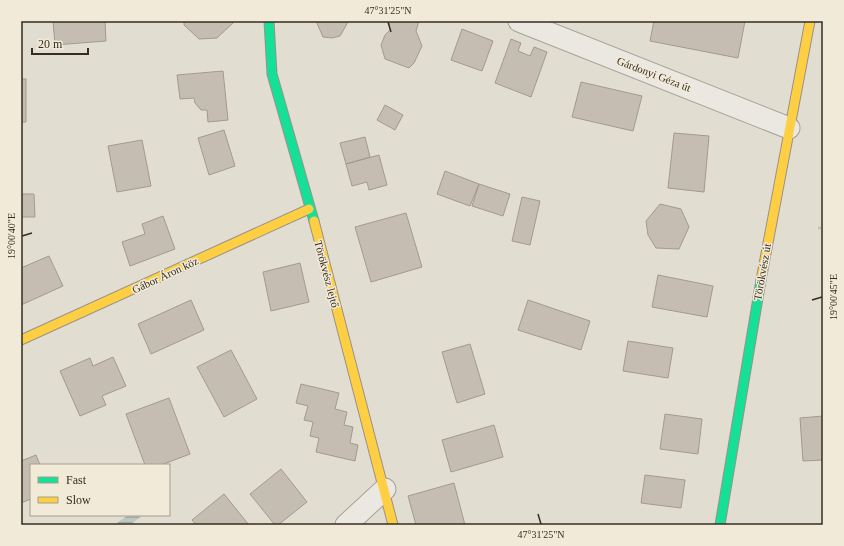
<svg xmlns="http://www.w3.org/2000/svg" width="844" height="546" viewBox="0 0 844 546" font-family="Georgia,serif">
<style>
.water{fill:url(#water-rules)}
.building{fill:#c6bdb2;stroke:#a29990}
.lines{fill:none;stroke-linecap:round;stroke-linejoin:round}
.street-casing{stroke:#a8a299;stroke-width:23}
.fast-casing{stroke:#989289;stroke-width:11}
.slow-casing{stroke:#989289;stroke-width:11}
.path{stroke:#c3bfb8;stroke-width:2.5;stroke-dasharray:3 2;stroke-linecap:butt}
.street{stroke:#ebe8e1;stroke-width:21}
.fast{stroke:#16e098;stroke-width:9}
.slow{stroke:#ffcf43;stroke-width:9}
.ticks{fill:none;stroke:#362c22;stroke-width:1.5}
.labels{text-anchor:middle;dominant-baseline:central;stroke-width:3;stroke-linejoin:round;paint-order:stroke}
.street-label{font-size:11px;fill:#362c22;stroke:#f2ead8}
.neatline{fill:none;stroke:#362c22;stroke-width:1.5}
.ticks-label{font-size:10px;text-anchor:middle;fill:#362c22}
</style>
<defs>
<pattern id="water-rules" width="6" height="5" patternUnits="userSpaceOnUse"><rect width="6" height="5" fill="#bac8c0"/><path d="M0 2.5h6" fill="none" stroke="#a0aca5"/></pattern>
</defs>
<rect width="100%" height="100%" fill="#e2ddd1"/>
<path class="water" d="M 128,515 L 143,515 L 130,525 L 118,525 L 117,523 Z"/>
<path class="building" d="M 53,21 L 105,21 L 106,41 L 55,45 Z
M 184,21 L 235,21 L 217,38 L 199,39 L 184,25 Z
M 316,21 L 347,21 L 348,22 L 340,36 L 332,38 L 323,37 Z
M 389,21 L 419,21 L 416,31 L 422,46 L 414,63 L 409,68 L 385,59 L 381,45 L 385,35 L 390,30 Z
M 654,21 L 745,21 L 738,58 L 650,41 Z
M 462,29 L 493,41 L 482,71 L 451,60 Z
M 511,39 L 521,43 L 518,51 L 530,56 L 534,47 L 547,52 L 531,97 L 495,83 Z
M 223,71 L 228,120 L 208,122 L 207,110 L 201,110 L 195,103 L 194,98 L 180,99 L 177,75 Z
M 21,79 L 26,79 L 26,122 L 21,122 Z
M 581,82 L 642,96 L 633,131 L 572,117 Z
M 385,105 L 403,115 L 395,130 L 377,120 Z
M 224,130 L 235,166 L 209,175 L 198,138 Z
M 674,133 L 709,136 L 704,192 L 668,188 Z
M 365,137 L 370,157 L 346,164 L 340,143 Z
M 142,140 L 151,186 L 117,192 L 108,146 Z
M 379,155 L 387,185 L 369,190 L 367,182 L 352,186 L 346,164 Z
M 445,171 L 479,184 L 470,206 L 437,194 Z
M 479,184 L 510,194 L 503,216 L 472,206 Z
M 21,194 L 34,194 L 35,217 L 21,217 Z
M 522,197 L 540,201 L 530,245 L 512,241 Z
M 660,204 L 681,209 L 689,227 L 679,249 L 656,248 L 648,235 L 646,221 Z
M 406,213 L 422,267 L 371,282 L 355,227 Z
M 163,216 L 175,249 L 130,266 L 122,242 L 145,234 L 142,224 Z
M 49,256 L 63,286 L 21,305 L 21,268 Z
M 300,263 L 309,302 L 271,311 L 263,272 Z
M 658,275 L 713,286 L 707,317 L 652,307 Z
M 191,300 L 204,330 L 151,354 L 138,324 Z
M 528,300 L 590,321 L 581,350 L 518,330 Z
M 628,341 L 673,348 L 668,378 L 623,371 Z
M 470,344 L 485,394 L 457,403 L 442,352 Z
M 231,350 L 257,399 L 224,417 L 197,367 Z
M 113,357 L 126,386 L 102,396 L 106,405 L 80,416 L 60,371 L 90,358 L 93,366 Z
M 301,384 L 339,393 L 335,409 L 347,412 L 344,425 L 353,427 L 350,443 L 358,445 L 355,461 L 316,452 L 319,438 L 310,436 L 313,422 L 304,420 L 308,406 L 296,403 Z
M 169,398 L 190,454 L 161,465 L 145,465 L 126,414 Z
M 665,414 L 702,419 L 698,454 L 660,449 Z
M 823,416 L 823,460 L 803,461 L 800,418 Z
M 494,425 L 503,457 L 451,472 L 442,440 Z
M 36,455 L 40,465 L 31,465 L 31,499 L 21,503 L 21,461 Z
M 281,469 L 307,502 L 278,525 L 275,525 L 250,494 Z
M 645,475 L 685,480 L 681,508 L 641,503 Z
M 454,483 L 465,525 L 416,525 L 408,496 Z
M 224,494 L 249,525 L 196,525 L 192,520 Z"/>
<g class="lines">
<defs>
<path id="street" d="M 519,21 L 789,128
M 346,525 L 385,489"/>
<path id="fast" d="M 269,21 L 272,74 L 314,221
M 720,525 L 761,280"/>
<path id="slow" d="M 314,221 L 393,525
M 761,280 L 810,21
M 21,340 L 309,209"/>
</defs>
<use href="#street" class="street-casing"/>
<use href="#fast" class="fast-casing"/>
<use href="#slow" class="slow-casing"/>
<path class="path" d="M 818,228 L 823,228"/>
<use href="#street" class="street"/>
<use href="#fast" class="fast"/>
<use href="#slow" class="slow"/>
</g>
<path class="ticks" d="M 388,22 L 391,32M 22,236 L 32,233M 812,300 L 822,297M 538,514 L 541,524"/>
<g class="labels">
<g class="street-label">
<text transform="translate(654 74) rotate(21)">Gárdonyi Géza út</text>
<text transform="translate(762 272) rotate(-80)">Törökvész út</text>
<text transform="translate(327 274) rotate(75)">Törökvész lejtő</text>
<text transform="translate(165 275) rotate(-25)">Gábor Áron köz</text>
</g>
</g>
<rect width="844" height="546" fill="none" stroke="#f2ead8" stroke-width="44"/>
<rect x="30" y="464" width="140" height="52" fill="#f2ead8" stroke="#a79e8f"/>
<rect x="38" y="477" width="20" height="6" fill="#16e098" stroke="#a79e8f"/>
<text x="66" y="484" font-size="12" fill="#362c22">Fast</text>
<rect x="38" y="497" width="20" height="6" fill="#ffcf43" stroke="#a79e8f"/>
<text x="66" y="504" font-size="12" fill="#362c22">Slow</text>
<path d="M32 48v6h56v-6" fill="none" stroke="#362c22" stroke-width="2"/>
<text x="38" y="48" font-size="12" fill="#362c22" stroke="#f2ead8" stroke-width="3" paint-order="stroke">20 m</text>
<rect x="22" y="22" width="800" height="502" class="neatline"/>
<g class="ticks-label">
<text x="388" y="14">47°31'25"N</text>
<text transform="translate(11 236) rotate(-90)" y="4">19°00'40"E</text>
<text transform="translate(833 297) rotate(-90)" y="4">19°00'45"E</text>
<text x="541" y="538">47°31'25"N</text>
</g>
</svg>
